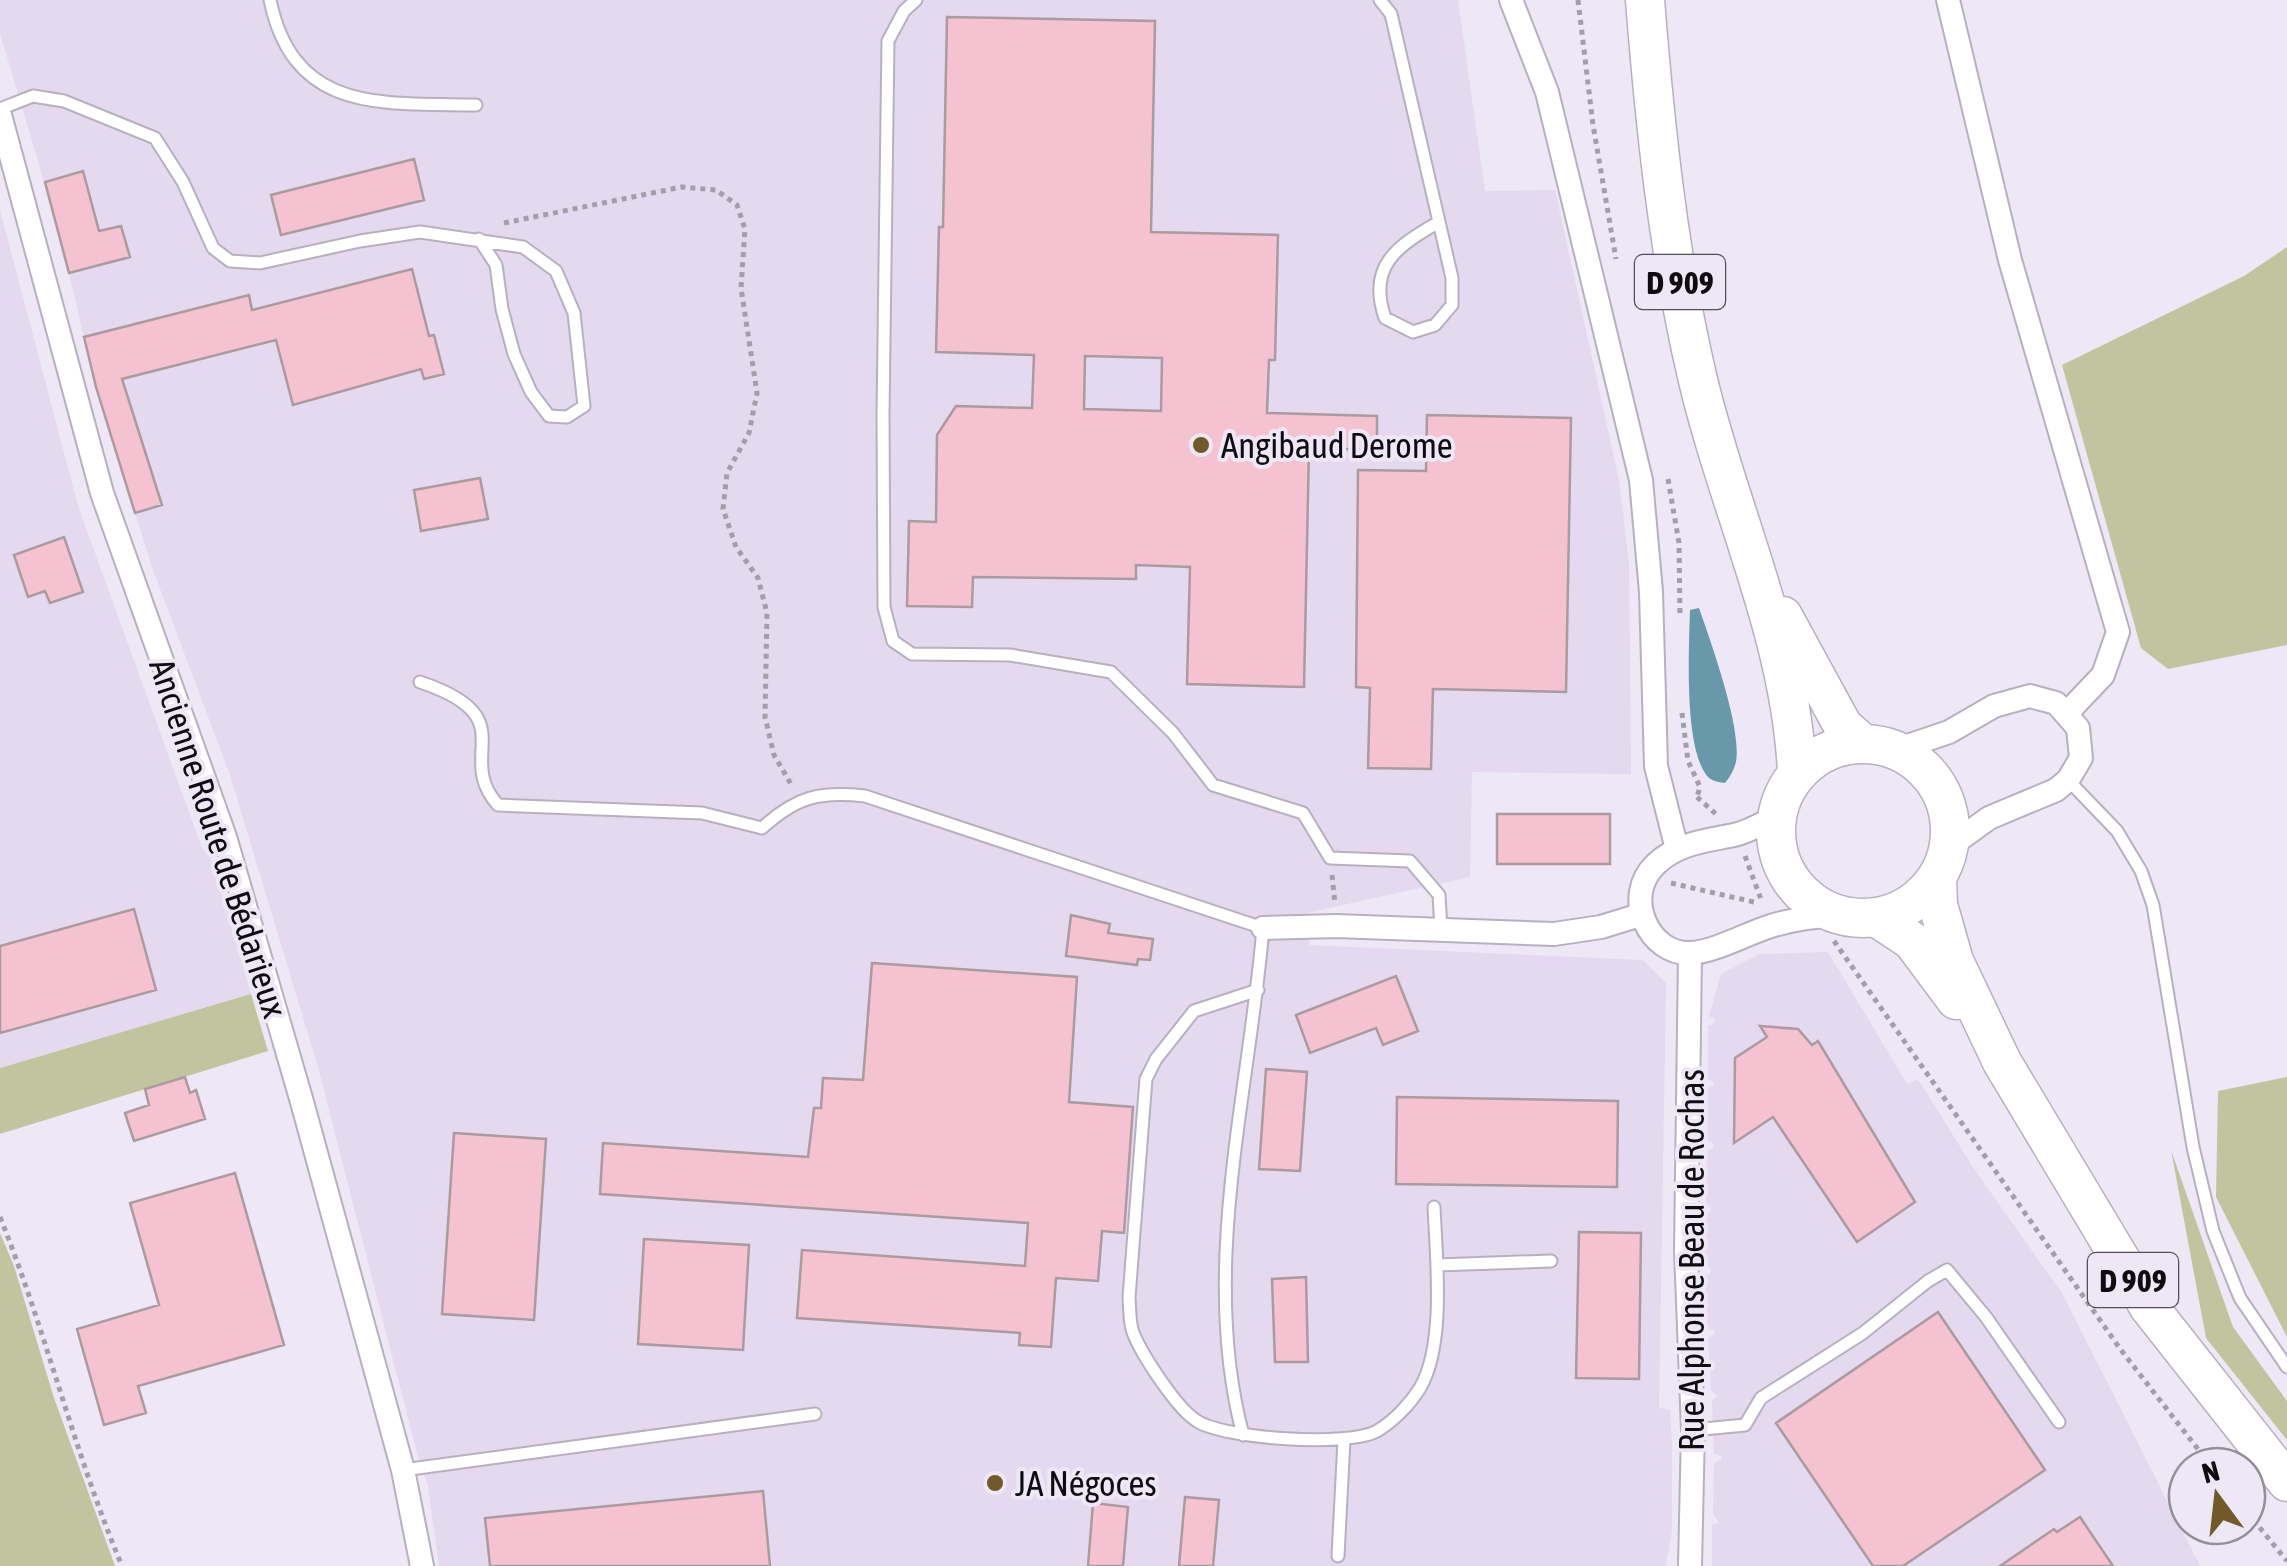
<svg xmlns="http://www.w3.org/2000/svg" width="2287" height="1566" viewBox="0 0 2287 1566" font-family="'Asap Condensed',sans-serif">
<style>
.built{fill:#e4d9ee}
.green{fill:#c0c59f}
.water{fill:#6799ab}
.building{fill:#f4c2d1;stroke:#ab9a9f;stroke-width:2.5;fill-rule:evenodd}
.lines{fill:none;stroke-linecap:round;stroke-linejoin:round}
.service-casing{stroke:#b7b0be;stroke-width:15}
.minor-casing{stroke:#b7b0be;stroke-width:26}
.primary-casing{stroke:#b7b0be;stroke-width:41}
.path{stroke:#a39ea9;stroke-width:5;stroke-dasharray:5 5;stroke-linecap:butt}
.service{stroke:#fff;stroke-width:11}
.minor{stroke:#fff;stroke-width:22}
.primary{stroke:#fff;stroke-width:38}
.poi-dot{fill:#71592a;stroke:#eee7f5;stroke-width:4}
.labels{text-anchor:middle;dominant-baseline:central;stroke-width:8;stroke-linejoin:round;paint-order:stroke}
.shield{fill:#eee7f5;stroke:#514e55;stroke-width:2.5}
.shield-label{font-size:32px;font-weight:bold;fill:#0e0c10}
.poi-label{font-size:35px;fill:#0e0c10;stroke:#eee7f5;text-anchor:start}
.street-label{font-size:35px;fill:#0e0c10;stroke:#eee7f5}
</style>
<rect width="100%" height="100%" fill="#eee7f5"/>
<path class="built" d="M 0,0 L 1458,0 L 1485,191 L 1555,190 L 1619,480 L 1629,564 L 1631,774 L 1472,772 L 1470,877 L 1306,913 L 1309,945 L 1643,960 L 1666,983 L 1659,1408 L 1670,1410 L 1672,1442 L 1672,1530 L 1666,1566 L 439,1566 L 428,1486 L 417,1453 L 318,1067 L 230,775 L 153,570 L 95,386 L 62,242 L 0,33 Z
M 0,210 L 78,506 L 202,848 L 212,860 L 251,994 L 0,1068 Z
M 1828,952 L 1907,1084 L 1918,1079 L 1974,1169 L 2062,1293 L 2200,1566 L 1712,1566 L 1712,1525 L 1719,1522 L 1713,1515 L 1714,1463 L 1721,1460 L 1721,1456 L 1714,1453 L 1712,1400 L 1718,1397 L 1711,1390 L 1708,1338 L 1715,1334 L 1714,1330 L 1707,1328 L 1705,1276 L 1711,1273 L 1711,1269 L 1705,1266 L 1706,1213 L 1712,1210 L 1706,1203 L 1707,1151 L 1713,1148 L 1713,1143 L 1707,1141 L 1708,1088 L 1714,1085 L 1713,1081 L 1708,1079 L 1708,1026 L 1715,1023 L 1715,1019 L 1709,1016 L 1721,974 L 1760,954 Z"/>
<path class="green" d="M 2287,247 L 2287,645 L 2168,669 L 2141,648 L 2062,365 L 2244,276 Z
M 251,994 L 268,1051 L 0,1134 L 0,1068 Z
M 2287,1077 L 2287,1337 L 2216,1197 L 2218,1091 Z
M 2171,1150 L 2233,1327 L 2287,1401 L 2287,1440 L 2206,1338 Z
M 0,1233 L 14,1266 L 54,1398 L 115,1566 L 0,1566 Z"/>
<path class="water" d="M 1699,608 C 1711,643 1742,728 1736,762 C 1734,770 1730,777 1725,783 C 1716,782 1709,780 1705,773 C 1684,741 1689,649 1690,610 Z"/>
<path class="building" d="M 947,17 L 1155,21 L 1151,232 L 1278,235 L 1275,360 L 1269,360 L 1267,413 L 1377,416 L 1377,450 L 1309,448 L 1304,687 L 1187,684 L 1190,567 L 1136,565 L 1136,579 L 973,577 L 972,607 L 907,606 L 909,521 L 936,522 L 937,435 L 956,406 L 1032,408 L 1034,355 L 936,352 L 939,227 L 943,227 ZM 1085,356 L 1162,358 L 1161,411 L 1084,409 Z
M 414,159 L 424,200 L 281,235 L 271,195 Z
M 83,171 L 99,231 L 121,226 L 130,257 L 69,273 L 45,182 Z
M 412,269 L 429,336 L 434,335 L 444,374 L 424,379 L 421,369 L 293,405 L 276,340 L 122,379 L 162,505 L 135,513 L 96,387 L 84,337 L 249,295 L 252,310 Z
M 1427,415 L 1571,418 L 1566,692 L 1433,689 L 1431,769 L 1368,768 L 1370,688 L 1356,687 L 1358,470 L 1426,471 Z
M 480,478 L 488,519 L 421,531 L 414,490 Z
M 64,537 L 83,592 L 50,603 L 45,591 L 28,597 L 14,555 Z
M 1497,814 L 1610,814 L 1610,864 L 1497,864 Z
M 134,909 L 156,990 L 0,1033 L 0,946 Z
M 1071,915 L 1110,924 L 1108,933 L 1153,939 L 1150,960 L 1138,959 L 1137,965 L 1066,956 Z
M 872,963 L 1077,977 L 1069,1102 L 1133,1107 L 1124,1233 L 1102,1231 L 1098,1281 L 1056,1278 L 1051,1347 L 1019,1345 L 1020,1333 L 797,1318 L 802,1250 L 1025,1266 L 1028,1223 L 600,1194 L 603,1143 L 808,1157 L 814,1108 L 821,1108 L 823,1078 L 863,1080 Z
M 1396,976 L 1418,1031 L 1383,1045 L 1376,1028 L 1310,1053 L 1296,1015 Z
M 1760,1026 L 1798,1029 L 1812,1045 L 1818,1041 L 1915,1202 L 1857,1242 L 1773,1117 L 1734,1143 L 1735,1058 L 1767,1037 Z
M 1266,1069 L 1307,1072 L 1300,1171 L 1259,1169 Z
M 185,1077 L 190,1093 L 196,1090 L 205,1119 L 134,1141 L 125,1113 L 149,1105 L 145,1089 Z
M 1397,1097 L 1618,1101 L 1617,1187 L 1396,1184 Z
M 454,1133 L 546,1139 L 534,1320 L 442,1314 Z
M 235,1173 L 284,1345 L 138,1386 L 146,1413 L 104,1425 L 77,1329 L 159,1305 L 130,1203 Z
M 1579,1232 L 1641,1233 L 1639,1379 L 1576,1378 Z
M 644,1239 L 749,1245 L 743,1350 L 638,1344 Z
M 1306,1277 L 1308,1362 L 1275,1362 L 1272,1279 Z
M 1938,1312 L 2045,1470 L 1903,1566 L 1873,1566 L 1776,1423 Z
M 763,1491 L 770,1566 L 490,1566 L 485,1518 Z
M 1185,1497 L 1219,1500 L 1213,1566 L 1179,1566 Z
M 1093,1503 L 1128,1507 L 1123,1566 L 1088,1566 Z
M 2080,1517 L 2113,1566 L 2000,1566 L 2054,1529 L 2057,1532 Z"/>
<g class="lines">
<defs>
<path id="service" d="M 270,0 C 294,114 382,103 476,105
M 916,0 L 904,11 L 888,41 L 883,414 L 884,607 L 893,641 L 912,654 L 1010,655 L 1111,672 L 1173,733 L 1213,785 L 1303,813 L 1330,858 L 1410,861 L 1439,895 L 1441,930
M 1380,0 L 1391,14 L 1452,278 L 1452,305 L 1435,325 L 1413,332 L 1385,318 C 1367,266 1397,246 1439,222
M 0,109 L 33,96 L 64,101 L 155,138 L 183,182 L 213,248 L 230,261 L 260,263 L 360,241 L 420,232 L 523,247 L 556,271 L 574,313 L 584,406 L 567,417 L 549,416 L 531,392 L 514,354 L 502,309 L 496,265 L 479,239
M 420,682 C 527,718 453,755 498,805 L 702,813 L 762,828 C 796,797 819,791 865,796 L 1263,928 C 1249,1095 1199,1270 1243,1435
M 2068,780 L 2117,831 L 2141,871 L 2153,905 L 2193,1147 L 2213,1231 L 2240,1298 L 2287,1367
M 1258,990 L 1194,1011 L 1156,1059 L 1146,1079 L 1129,1297 C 1130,1309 1129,1325 1134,1335 C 1143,1356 1177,1409 1197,1421 C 1225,1439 1348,1447 1377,1431 C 1394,1421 1410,1404 1420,1388 C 1446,1344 1436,1256 1434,1207
M 1437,1265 L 1551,1261
M 1693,1430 L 1745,1425 L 1761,1398 L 1863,1333 L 1928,1281 L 1947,1270 L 1986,1317 L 2059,1422
M 403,1470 L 815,1414
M 1338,1556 L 1344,1440"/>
<path id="minor" d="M 1511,0 L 1547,92 L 1641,480 L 1651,592 L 1656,766 L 1677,849
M 1948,0 L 2010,260 L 2118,632 L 2103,675 L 2067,713
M 0,115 L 102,493 L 225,837 L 302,1102 L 403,1470 L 422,1566
M 1896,750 L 1949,732 L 1994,706 L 2030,696 L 2056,703 L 2078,728 L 2081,758 L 2068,780 L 2056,790 L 1989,818 L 1949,847
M 1776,817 C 1763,823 1748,832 1734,835 C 1705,841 1678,843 1656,864 C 1621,897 1650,956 1691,953 C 1714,952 1748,933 1771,926 C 1794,919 1816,916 1839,915
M 1263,928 L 1336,926 L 1554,934 L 1601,927 L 1640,915
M 1690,954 L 1686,1251 L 1693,1430 L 1690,1566"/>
<path id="primary" d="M 1645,0 C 1655,126 1668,252 1697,376 C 1728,509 1791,636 1797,773
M 1783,616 L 1843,726 L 1862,743
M1776 831a87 87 0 1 1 174 0a87 87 0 1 1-174 0Z
M 1937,878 L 1938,905 L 1954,961 L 2002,1062 L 2149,1307 L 2287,1482
M 1876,917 L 1912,941 L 1956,1000"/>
</defs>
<use href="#service" class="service-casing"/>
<use href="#minor" class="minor-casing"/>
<use href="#primary" class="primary-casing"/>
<path class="path" d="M 1578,0 L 1593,125 L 1616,259
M 504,223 L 682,187 L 716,190 L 737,205 L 745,229 L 741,288 L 757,393 L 749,433 L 727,473 L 723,509 L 736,547 L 758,578 L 767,613 L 765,717 L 774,755 L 792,786
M 1668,479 L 1679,543 L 1680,617
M 1682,713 L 1688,761 L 1700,787 L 1697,797
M 1697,797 L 1717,815
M 1745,856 L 1762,902
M 1332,875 L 1335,904
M 1671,883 L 1758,903
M 1834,941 L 2121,1350 L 2211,1466
M 0,1217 C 46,1331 74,1452 122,1566
M 2247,1512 L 2287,1561"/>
<use href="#service" class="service"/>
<use href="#minor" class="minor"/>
<use href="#primary" class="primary"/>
</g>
<g class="poi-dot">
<circle cx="1201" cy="445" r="10"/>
<circle cx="995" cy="1483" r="10"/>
</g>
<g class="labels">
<g class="shield">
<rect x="1635" y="255" width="90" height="54" rx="8"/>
<rect x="2088" y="1253" width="90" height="54" rx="8"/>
</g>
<g class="shield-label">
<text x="1680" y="282">D 909</text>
<text x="2133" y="1280">D 909</text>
</g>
<g class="poi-label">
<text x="1221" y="445">Angibaud Derome</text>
<text x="1015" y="1483">JA Négoces</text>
</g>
<g class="street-label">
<text transform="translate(219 838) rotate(72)">Ancienne Route de Bédarieux</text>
<text transform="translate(1691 1260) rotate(-90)">Rue Alphonse Beau de Rochas</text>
</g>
</g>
<g transform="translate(2217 1496) rotate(345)"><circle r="48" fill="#eee7f5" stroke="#948f99" stroke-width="2.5"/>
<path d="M0-8L18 38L0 25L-18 38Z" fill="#71592a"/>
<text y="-15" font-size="28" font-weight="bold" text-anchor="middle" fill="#0e0c10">N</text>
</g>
</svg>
